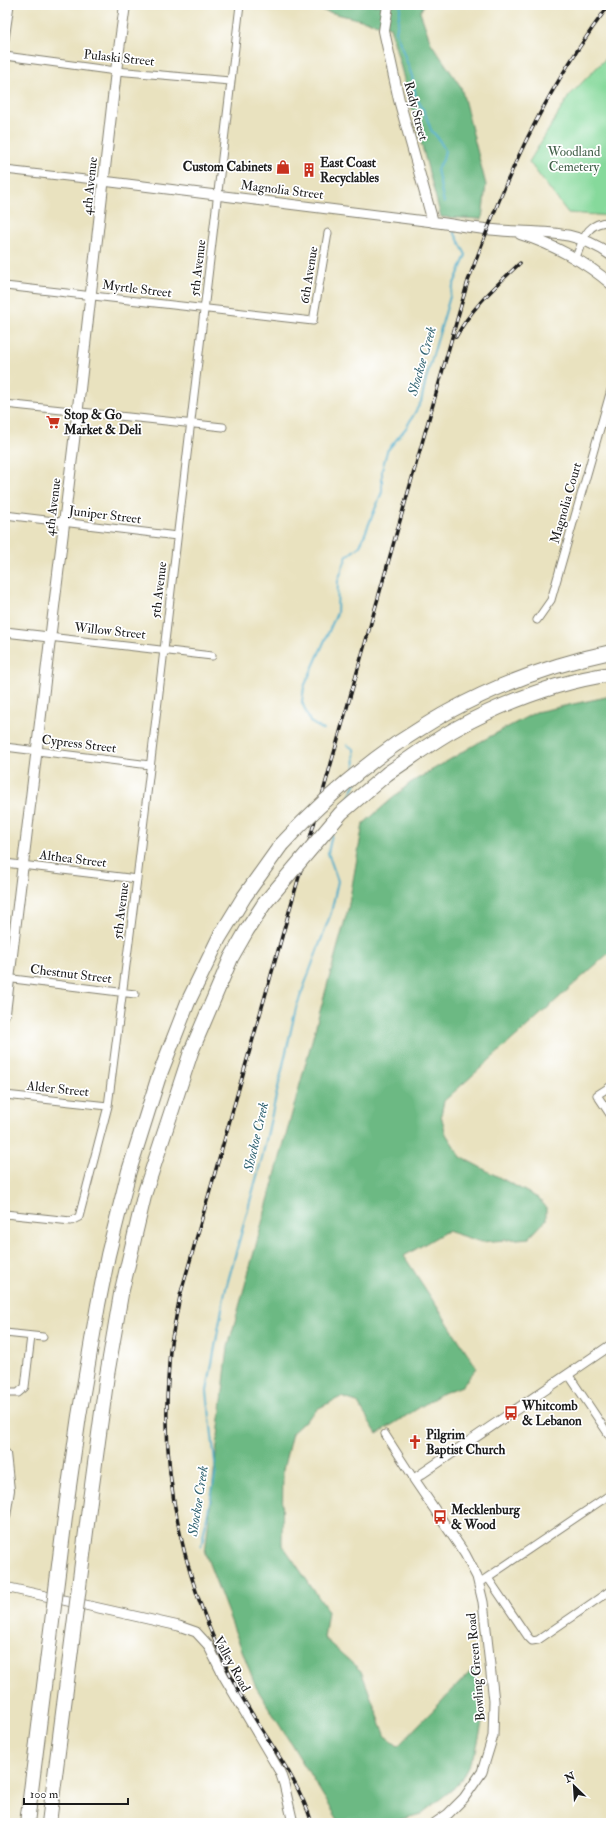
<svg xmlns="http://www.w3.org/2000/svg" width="616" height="1828" viewBox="0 0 616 1828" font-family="'IM FELL Double Pica',serif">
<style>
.green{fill:#86d99b;stroke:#517a5c}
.forest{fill:#6cb983;stroke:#446a50}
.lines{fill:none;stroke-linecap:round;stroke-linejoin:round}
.stream{stroke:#49abc9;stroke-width:2}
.minor-casing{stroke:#827f6e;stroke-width:9}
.tertiary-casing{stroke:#827f6e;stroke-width:11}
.secondary-casing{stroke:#827f6e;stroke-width:12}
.motorway-casing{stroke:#827f6e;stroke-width:16}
.minor{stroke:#fff;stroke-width:7}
.tertiary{stroke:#fff;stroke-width:9}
.secondary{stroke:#fff;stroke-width:10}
.motorway{stroke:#fff;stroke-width:14}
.rail-casing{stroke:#1c1c1c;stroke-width:3.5}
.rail{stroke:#fff;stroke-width:2;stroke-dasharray:6;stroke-linecap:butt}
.motorway-bridge-casing{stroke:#827f6e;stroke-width:16;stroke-linecap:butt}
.motorway-bridge{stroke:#fff;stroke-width:14}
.labels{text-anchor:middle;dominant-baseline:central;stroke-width:3.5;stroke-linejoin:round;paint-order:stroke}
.street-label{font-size:13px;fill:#1c1c1c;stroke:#fff}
.park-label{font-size:13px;fill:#415e48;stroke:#fff}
.poi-label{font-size:13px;font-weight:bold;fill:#1c1c1c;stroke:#fff;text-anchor:start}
.water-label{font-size:14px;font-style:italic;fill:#326472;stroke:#fff}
</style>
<rect width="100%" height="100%" fill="#fff"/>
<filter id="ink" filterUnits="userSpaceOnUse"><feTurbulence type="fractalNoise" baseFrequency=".025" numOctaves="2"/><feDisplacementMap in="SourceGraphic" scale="8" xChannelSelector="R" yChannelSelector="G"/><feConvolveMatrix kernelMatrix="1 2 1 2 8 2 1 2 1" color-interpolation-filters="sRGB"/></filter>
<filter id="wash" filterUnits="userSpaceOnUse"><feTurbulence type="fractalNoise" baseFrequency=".012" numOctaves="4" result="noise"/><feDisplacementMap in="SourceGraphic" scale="16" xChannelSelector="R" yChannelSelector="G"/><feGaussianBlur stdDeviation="0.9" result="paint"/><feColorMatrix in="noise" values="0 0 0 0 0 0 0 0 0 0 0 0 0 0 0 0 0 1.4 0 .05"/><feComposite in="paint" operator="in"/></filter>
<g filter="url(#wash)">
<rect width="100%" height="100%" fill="#e9e2bf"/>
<path class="green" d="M 611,53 L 611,216 L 568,213 L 529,162 L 569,96 Z"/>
<path class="forest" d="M 308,5 L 424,5 L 420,12 L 431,43 L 461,87 L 486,185 L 482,219 L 441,217 L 390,27 L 308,7 Z
M 611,696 L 611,951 L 444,1101 L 441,1115 L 446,1134 L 461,1157 L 538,1198 L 546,1207 L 546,1220 L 529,1238 L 481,1242 L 447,1231 L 404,1256 L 477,1368 L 462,1386 L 441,1394 L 377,1434 L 357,1402 L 341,1397 L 319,1408 L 292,1433 L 283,1470 L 282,1544 L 328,1611 L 324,1638 L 361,1671 L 386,1737 L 398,1746 L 475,1667 L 483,1719 L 476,1751 L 458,1785 L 421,1814 L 388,1823 L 340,1823 L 256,1687 L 205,1553 L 228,1347 L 348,909 L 363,824 L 410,783 L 478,743 L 536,712 Z"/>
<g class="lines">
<path class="stream" d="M 401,5 L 396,32 L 412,76 L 416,97 L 425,113 L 431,130 L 438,138 L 445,150 L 443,160 L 437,169 L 444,203
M 324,730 L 310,722 L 302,702 L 304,687 L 337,613 L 338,581 L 347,556 L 360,546 L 382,492 L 382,470 L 387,451 L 406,428 L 421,402 L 426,379 L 453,286 L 466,255 L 453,230
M 347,745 L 354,749 L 355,768
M 349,798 L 356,782
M 201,1547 L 216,1471 L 207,1391 L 225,1292 L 262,1158 L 296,1008 L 331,913 L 338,881 L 328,853 L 332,834"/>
</g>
</g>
<g filter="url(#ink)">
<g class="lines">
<defs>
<path id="minor" d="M 5,39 L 10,5
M 5,56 L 116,71 L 230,81
M 5,170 L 103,181
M 575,260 C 583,240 586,221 611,222
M 5,286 L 313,321 L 328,233
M 5,404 L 223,427
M 5,515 L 177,536
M 537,620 L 551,600 L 611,390
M 49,637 L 212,656
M 5,747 L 150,765
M 5,863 L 137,879
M 5,978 L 135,994
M 611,1086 L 597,1095 L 611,1116
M 5,1095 L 108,1106
M 5,1214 L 71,1221 L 79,1217 L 108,1106 L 137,879 L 240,5
M 5,1333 L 43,1337
M 568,1374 L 611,1438
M 5,1393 L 18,1393 L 25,1387 L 31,1336
M 385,1434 L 414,1479
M 488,1578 L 528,1637 L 532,1641 L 538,1640 L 611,1590
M 479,1583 L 611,1494"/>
<path id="tertiary" d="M 103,181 L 433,222
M 5,632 L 49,637
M 5,1587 L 179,1626 L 196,1632 L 208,1645 L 223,1675 L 280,1772 L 284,1784 L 293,1823
M 435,1823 L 448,1814 L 464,1798 L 482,1772 L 493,1736 L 494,1701 L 483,1602 L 477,1577 L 465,1554 L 414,1479 L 611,1345"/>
<path id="secondary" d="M 388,5 L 384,31 L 399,100 L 433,222 C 458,225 484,230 509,231 C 549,233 576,230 611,255
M 520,234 C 552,244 586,262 611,284
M 5,1013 L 77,416 L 116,71 L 125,5
M 5,1454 L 9,1490 L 5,1516"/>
<path id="motorway" d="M 396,744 C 414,733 431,721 448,712 C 499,684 554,664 611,652
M 388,773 C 411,758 433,741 457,728 C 505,702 557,682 611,674
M 68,1493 L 79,1416 L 98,1305 L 108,1255 L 129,1171 L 158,1079 L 188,1002 L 219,938 L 244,897 L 281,845
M 90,1500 L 107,1375 L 121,1294 L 145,1192 L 191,1052 L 231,958 L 247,930 L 264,904"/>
</defs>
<use href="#minor" class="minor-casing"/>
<use href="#tertiary" class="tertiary-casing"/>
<use href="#secondary" class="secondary-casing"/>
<use href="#motorway" class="motorway-casing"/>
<use href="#minor" class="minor"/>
<use href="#tertiary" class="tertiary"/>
<use href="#secondary" class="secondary"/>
<use href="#motorway" class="motorway"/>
<defs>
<path id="rail" d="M 456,337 C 471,308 496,286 520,263
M 312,1823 C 295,1770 257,1729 233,1680 C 186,1587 161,1484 168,1380 C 169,1368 169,1355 171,1343 C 174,1328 177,1312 180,1296 L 468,281 C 479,253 489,224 501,196 C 529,128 565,64 609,5"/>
</defs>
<use href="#rail" class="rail-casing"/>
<use href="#rail" class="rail"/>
<defs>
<path id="motorway-bridge" d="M 281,845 C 317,806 353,774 396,744
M 264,904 L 341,813 L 388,773
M 27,1823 L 68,1493
M 49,1823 L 90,1500"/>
</defs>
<use href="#motorway-bridge" class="motorway-bridge-casing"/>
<use href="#motorway-bridge" class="motorway-bridge"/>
</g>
</g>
<defs>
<symbol id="shop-bare" viewBox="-9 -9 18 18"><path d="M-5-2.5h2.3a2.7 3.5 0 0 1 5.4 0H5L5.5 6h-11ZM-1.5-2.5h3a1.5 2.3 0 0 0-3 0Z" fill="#c8321e" stroke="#fff" stroke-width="2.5" paint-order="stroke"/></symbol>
<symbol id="building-bare" viewBox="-9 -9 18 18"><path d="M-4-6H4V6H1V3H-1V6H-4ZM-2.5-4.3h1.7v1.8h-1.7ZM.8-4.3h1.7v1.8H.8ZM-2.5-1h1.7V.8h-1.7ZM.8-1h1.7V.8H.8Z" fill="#c8321e" stroke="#fff" stroke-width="2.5" paint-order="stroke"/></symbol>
<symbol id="supermarket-bare" viewBox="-9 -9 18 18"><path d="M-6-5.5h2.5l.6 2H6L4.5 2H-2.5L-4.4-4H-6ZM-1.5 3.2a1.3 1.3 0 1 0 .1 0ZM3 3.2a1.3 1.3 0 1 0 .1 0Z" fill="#c8321e" stroke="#fff" stroke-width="2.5" paint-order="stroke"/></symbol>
<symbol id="bus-bare" viewBox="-9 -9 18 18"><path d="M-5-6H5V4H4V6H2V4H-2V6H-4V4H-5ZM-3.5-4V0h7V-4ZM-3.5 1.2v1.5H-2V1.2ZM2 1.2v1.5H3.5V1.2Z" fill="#c8321e" stroke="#fff" stroke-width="2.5" paint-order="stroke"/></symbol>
<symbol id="church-bare" viewBox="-9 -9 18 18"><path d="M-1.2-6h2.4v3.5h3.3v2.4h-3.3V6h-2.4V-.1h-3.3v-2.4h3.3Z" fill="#c8321e" stroke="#fff" stroke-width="2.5" paint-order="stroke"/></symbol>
</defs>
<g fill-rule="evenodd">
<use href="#shop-bare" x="273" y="157" width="20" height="20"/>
<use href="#building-bare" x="299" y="160" width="20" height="20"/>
<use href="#supermarket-bare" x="43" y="412" width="20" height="20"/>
<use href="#bus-bare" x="501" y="1403" width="20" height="20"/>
<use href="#church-bare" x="405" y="1432" width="20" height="20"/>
<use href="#bus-bare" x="430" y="1507" width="20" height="20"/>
</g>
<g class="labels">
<g class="street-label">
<text transform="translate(119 58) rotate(6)">Pulaski Street</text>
<text transform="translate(416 111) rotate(75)">Rady Street</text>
<text transform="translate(90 186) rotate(-84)">4th Avenue</text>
<text transform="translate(282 190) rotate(7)">Magnolia Street</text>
<text transform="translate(198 268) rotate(-83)">5th Avenue</text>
<text transform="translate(309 275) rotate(-81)">6th Avenue</text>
<text transform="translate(137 289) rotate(7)">Myrtle Street</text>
<text transform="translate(566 503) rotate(-74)">Magnolia Court</text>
<text transform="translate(53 507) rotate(-83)">4th Avenue</text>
<text transform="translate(105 515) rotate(7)">Juniper Street</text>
<text transform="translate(159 590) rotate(-83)">5th Avenue</text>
<text transform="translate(110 631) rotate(6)">Willow Street</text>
<text transform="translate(79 744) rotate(7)">Cypress Street</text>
<text transform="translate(73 859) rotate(7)">Althea Street</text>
<text transform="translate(121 911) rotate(-83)">5th Avenue</text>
<text transform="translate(71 974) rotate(7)">Chestnut Street</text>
<text transform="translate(58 1089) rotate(6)">Alder Street</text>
<text transform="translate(232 1664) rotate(61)">Valley Road</text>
<text transform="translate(476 1667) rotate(-95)">Bowling Green Road</text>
</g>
<g class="park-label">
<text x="574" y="152">Woodland<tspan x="574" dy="15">Cemetery</tspan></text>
</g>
<g class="poi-label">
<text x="320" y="163">East Coast<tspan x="320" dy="15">Recyclables</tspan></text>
<text x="272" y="167" text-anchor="end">Custom Cabinets</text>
<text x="64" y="415">Stop &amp; Go<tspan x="64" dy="15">Market &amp; Deli</tspan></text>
<text x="522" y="1406">Whitcomb<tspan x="522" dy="15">&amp; Lebanon</tspan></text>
<text x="426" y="1435">Pilgrim<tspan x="426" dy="15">Baptist Church</tspan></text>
<text x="451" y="1510">Mecklenburg<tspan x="451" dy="15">&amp; Wood</tspan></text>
</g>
<g class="water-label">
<text transform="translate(422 361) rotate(-74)">Shockoe Creek</text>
<text transform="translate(256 1137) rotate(-77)">Shockoe Creek</text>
<text transform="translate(198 1501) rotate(-81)">Shockoe Creek</text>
</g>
</g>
<rect width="616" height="1828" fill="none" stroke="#fff" stroke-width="20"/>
<g transform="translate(574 1786) rotate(335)" stroke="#ffffff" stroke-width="3" paint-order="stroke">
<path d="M0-3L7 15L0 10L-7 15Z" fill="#1c1c1c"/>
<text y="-6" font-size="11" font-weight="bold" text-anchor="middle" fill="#1c1c1c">N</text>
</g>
<path d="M24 1798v6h104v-6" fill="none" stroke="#1c1c1c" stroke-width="2"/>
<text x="30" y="1798" font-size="12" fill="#1c1c1c" stroke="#ffffff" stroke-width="3" paint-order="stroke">100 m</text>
</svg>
